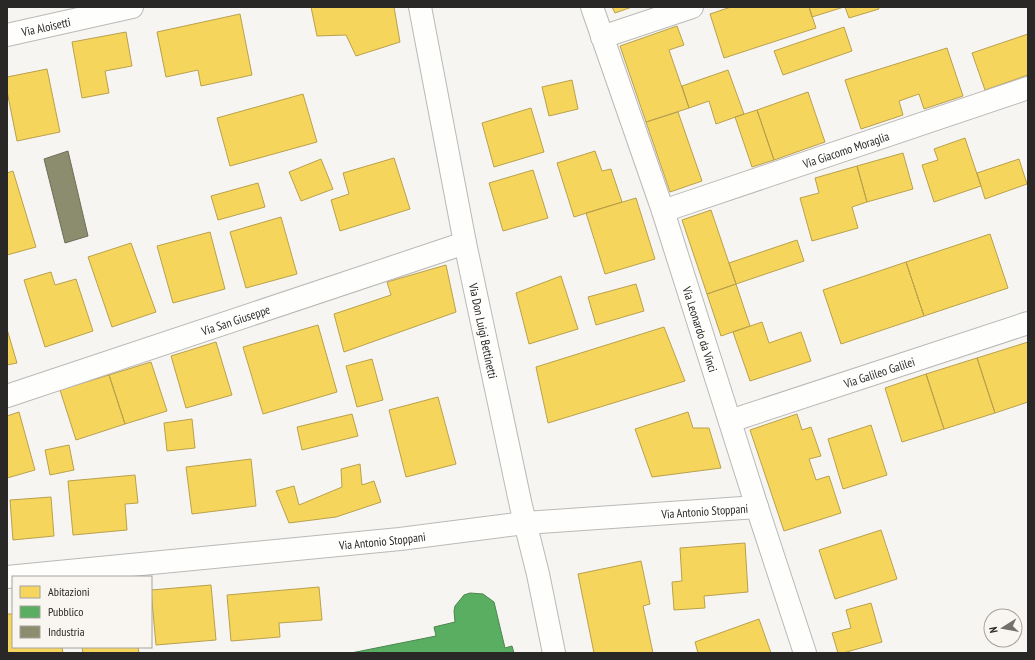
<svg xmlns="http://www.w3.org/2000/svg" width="1035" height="660" viewBox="0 0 1035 660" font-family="'PT Sans Narrow',sans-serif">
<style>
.homes{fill:#f6d55c;stroke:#b9a14c}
.public{fill:#5aae61;stroke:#4c864f}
.industry{fill:#8c8c6e;stroke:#6f6e58}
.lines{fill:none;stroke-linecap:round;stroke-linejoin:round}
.street-casing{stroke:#bab9b7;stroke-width:24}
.street{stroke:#fefefd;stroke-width:22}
.labels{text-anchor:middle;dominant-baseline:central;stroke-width:4;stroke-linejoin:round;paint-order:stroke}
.street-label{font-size:12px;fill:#2a2826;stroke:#f9f5f0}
</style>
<rect width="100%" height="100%" fill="#f7f5f2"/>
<path class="homes" d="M 311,7 L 394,7 L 400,42 L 356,56 L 346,35 L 317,36 Z
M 612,7 L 632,7 L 615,13 Z
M 731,7 L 809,7 L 816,28 L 724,58 L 710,14 Z
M 809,7 L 844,7 L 812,17 Z
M 845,7 L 878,7 L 879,9 L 849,18 Z
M 240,14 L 252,75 L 201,86 L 198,70 L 166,77 L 157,32 Z
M 677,26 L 684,45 L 669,50 L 689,108 L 646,122 L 620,46 Z
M 844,27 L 852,51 L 783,75 L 774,51 Z
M 126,32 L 132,66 L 105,71 L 109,93 L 82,98 L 72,42 Z
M 1028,34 L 1028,75 L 985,90 L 972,53 Z
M 947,48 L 963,96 L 924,109 L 919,94 L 899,101 L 903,115 L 861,129 L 845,80 Z
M 47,69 L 60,132 L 17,141 L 7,91 L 7,77 Z
M 728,70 L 744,114 L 716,124 L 709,101 L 689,108 L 682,86 Z
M 572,80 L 578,109 L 549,116 L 542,87 Z
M 808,92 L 825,142 L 774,160 L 757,110 Z
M 303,94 L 317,142 L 230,166 L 217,118 Z
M 531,108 L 544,152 L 494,167 L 482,123 Z
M 757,110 L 774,160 L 752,167 L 735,117 Z
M 678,112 L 702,181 L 670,192 L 646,122 Z
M 965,138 L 981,186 L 934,202 L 922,165 L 938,160 L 934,149 Z
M 595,151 L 602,171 L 611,169 L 622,202 L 574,217 L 557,163 Z
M 903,153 L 913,189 L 867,202 L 857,166 Z
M 394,158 L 410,209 L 340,231 L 331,200 L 349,194 L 343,173 Z
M 321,159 L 333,189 L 301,201 L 289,172 Z
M 1019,159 L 1027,184 L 985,199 L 977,173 Z
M 857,166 L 867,202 L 852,207 L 858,228 L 812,241 L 800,198 L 819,193 L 815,178 Z
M 533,170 L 548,218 L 503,231 L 489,183 Z
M 13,171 L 36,247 L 7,255 L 7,173 Z
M 258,183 L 265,207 L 218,220 L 211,196 Z
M 636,198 L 655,259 L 605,274 L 586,213 Z
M 711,210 L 736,284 L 707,294 L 682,220 Z
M 281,217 L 297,274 L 246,288 L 230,232 Z
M 210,232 L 225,289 L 173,303 L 157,246 Z
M 990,234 L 1008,288 L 924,316 L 906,262 Z
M 797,240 L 804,261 L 736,284 L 729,263 Z
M 131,243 L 156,312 L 112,327 L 88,257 Z
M 906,262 L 924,316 L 841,344 L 823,290 Z
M 446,265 L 456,312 L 344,352 L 334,314 L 391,295 L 387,282 Z
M 51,272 L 55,285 L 76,279 L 93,331 L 45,347 L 24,280 Z
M 561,276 L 578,329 L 529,344 L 516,293 Z
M 636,284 L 644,311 L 596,325 L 588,297 Z
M 736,284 L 750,326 L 721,336 L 707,294 Z
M 762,322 L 769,343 L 801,332 L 811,361 L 750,381 L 733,332 Z
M 318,325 L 337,392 L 263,414 L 243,347 Z
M 664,327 L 685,381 L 548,423 L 536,367 Z
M 7,329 L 17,363 L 7,365 Z
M 216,342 L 232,395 L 186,408 L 171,356 Z
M 1028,342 L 1028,402 L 995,413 L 977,358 Z
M 977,358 L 995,413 L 944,429 L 926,374 Z
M 372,359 L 383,400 L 357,407 L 346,366 Z
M 151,362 L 167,411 L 125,424 L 109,375 Z
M 926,374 L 944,429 L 902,442 L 885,388 Z
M 109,375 L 125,424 L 76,440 L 60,390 Z
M 438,397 L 456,464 L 406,477 L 389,410 Z
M 19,412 L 35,470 L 7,478 L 7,416 Z
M 688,412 L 693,428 L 709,428 L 721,468 L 652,477 L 635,429 Z
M 352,414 L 358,436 L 302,450 L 297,427 Z
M 797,414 L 802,430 L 811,427 L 821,456 L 809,459 L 816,480 L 829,476 L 841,513 L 784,531 L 750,430 Z
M 192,419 L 195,448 L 167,451 L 164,423 Z
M 871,425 L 887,475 L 843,489 L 828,439 Z
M 69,445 L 74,470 L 50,475 L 45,450 Z
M 251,459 L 256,506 L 192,514 L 186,467 Z
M 360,464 L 362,485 L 374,481 L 381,502 L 336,517 L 289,523 L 276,491 L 294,486 L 299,505 L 342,487 L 341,469 Z
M 135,475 L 138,503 L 125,504 L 127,530 L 73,535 L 68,481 Z
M 51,497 L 54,536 L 13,540 L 10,500 Z
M 881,530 L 897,579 L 835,599 L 819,550 Z
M 745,543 L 748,592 L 704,596 L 705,608 L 674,610 L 672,582 L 682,581 L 680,548 Z
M 641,561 L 650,604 L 643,606 L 653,653 L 594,653 L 578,574 Z
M 211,585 L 216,640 L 156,645 L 151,590 Z
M 319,587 L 322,620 L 279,623 L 280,637 L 231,641 L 227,595 Z
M 871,603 L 882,642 L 843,653 L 838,653 L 832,633 L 851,628 L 846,610 Z
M 7,614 L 13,614 L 13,647 L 62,647 L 63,653 L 7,653 Z
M 759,619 L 771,653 L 698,653 L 695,642 Z
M 82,647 L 138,647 L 139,653 L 83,653 Z"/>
<path class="public" d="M 470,593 L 483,594 L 494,602 L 505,648 L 512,646 L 514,653 L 351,653 L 436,636 L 434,627 L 455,622 L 454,611 L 455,606 L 464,595 Z"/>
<path class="industry" d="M 68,151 L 88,236 L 65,243 L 44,159 Z"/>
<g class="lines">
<defs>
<g id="street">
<path id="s1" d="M 420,7 L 465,243 L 521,506 L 538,574 L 554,653"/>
<path id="s2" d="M 592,7 L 663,211 L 757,507 L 805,653"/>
<path id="s3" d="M 7,35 L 132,7"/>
<path d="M 602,37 L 692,7"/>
<path id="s4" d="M 663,211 L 1028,88"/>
<path id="s5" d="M 7,396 L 465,243"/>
<path id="s6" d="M 730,421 L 1028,323"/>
<path id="s7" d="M 7,577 L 400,539 L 525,523 L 757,507"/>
</g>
</defs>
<use href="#street" class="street-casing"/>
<use href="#street" class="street"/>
</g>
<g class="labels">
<g class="street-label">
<text stroke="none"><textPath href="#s3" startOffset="40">Via Aloisetti</textPath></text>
<text stroke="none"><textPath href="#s4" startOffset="193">Via Giacomo Moraglia</textPath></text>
<text stroke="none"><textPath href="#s5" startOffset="241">Via San Giuseppe</textPath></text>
<text stroke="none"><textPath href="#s2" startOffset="340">Via Leonardo da Vinci</textPath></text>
<text stroke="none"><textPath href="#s1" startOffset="330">Via Don Luigi Bettinetti</textPath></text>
<text stroke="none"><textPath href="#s6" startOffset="157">Via Galileo Galilei</textPath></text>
<text stroke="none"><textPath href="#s7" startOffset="701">Via Antonio Stoppani</textPath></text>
<text stroke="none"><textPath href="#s7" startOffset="377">Via Antonio Stoppani</textPath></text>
</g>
</g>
<rect width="1035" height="660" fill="none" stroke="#2a2826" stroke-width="16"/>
<rect x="12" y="576" width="140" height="72" fill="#f9f5f0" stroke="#a6a39f"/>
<rect x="20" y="586" width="20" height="12" fill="#f6d55c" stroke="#a6a39f"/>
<text x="48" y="596" font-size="12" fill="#2a2826">Abitazioni</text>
<rect x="20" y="606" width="20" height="12" fill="#5aae61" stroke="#a6a39f"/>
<text x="48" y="616" font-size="12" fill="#2a2826">Pubblico</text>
<rect x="20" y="626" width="20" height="12" fill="#8c8c6e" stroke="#a6a39f"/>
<text x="48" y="636" font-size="12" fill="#2a2826">Industria</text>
<g transform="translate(1003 628) rotate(259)"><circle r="19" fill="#f9f5f0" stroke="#a6a39f"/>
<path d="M0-3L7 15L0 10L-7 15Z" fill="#72706d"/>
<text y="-6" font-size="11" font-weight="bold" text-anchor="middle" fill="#2a2826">N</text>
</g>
</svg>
